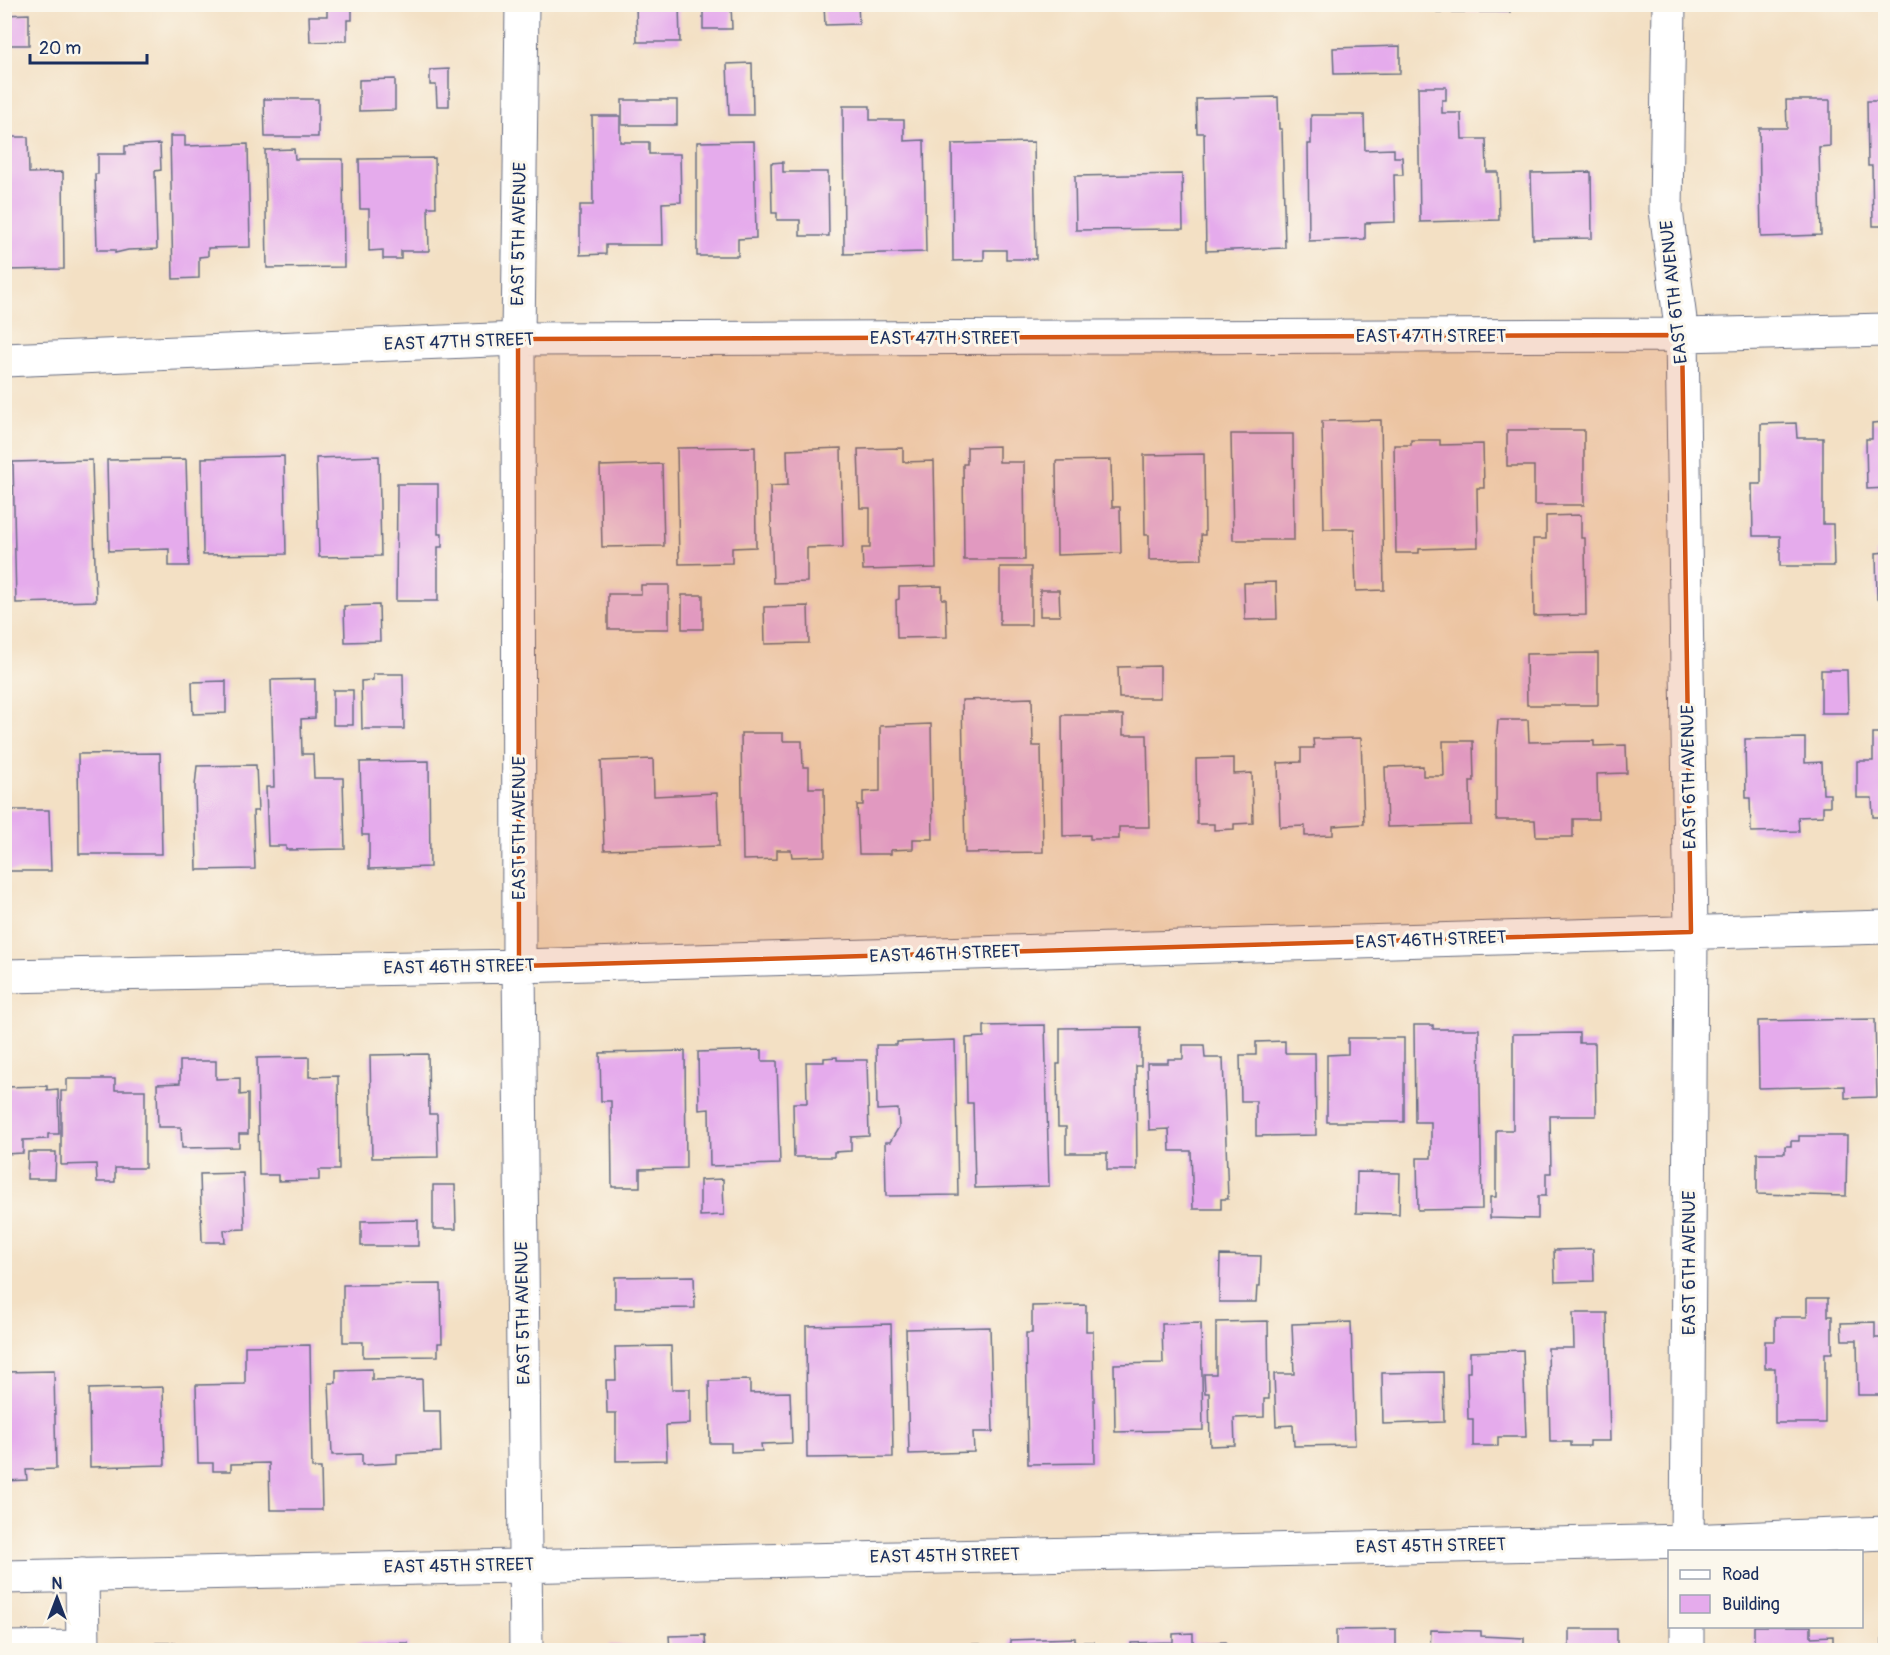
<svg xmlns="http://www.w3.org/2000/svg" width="1890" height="1655" viewBox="0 0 1890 1655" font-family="Pangolin,sans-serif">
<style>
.building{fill:#e5abec}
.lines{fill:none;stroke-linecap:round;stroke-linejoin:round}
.minor-casing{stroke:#676d82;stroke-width:35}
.minor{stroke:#fff;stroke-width:33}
.marked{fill:#d45514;fill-opacity:0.2;stroke:#d45514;stroke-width:4.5;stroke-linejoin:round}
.labels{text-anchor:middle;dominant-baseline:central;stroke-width:6;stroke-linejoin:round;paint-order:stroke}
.street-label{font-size:18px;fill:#1b2f5e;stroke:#fbf7ec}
</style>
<rect width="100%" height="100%" fill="#fbf7ec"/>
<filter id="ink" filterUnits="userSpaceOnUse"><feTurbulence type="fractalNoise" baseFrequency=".0167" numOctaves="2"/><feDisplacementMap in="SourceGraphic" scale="12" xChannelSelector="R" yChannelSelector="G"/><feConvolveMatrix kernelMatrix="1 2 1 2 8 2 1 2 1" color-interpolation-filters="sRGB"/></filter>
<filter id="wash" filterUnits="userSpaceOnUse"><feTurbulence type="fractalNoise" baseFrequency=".008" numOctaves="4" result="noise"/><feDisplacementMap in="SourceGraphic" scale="24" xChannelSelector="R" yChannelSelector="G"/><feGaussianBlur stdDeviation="1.35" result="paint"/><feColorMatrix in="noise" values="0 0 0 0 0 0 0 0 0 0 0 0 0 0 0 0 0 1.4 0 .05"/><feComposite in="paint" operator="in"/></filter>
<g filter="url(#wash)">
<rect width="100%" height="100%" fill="#f3e0c4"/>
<g id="blocks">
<path class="building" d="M 327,4 L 352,4 L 352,20 L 347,20 L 347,41 L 310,42 L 309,16 L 327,16 Z
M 636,4 L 679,4 L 680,42 L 637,42 Z
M 703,4 L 731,4 L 732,29 L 703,29 Z
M 824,4 L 858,4 L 859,24 L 825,25 Z
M 1437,4 L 1510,4 L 1510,12 L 1437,12 Z
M 29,14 L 29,45 L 4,45 L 4,15 Z
M 1400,46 L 1400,73 L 1334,74 L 1333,48 Z
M 752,63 L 753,115 L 729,115 L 727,64 Z
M 449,69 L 449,106 L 437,106 L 436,85 L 430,85 L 430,70 Z
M 395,79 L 395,110 L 359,111 L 359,80 Z
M 1418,87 L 1446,87 L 1446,100 L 1442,100 L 1442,113 L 1461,113 L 1462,139 L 1486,139 L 1487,172 L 1498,172 L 1499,220 L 1420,222 Z
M 1881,87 L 1886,87 L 1886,226 L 1873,226 L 1872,166 L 1868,166 L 1867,101 L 1881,101 Z
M 1278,97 L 1279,129 L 1282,129 L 1285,248 L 1206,251 L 1204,133 L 1197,133 L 1196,99 Z
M 264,99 L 318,99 L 318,137 L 265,137 Z
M 622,100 L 677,100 L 677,125 L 622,125 Z
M 1786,100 L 1830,100 L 1830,146 L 1819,147 L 1821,235 L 1761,237 L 1759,128 L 1787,128 Z
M 843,106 L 870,106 L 870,120 L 904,120 L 904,141 L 924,140 L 926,252 L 844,254 Z
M 1311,115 L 1364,115 L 1365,150 L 1394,149 L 1394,157 L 1402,157 L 1403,175 L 1394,175 L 1395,222 L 1365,223 L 1365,239 L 1309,241 L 1308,144 L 1311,144 Z
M 592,116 L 620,116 L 620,142 L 649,142 L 649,154 L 680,154 L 681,202 L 662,203 L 663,245 L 606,245 L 606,254 L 580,255 L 580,205 L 593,205 Z
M 170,136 L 185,136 L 185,146 L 248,144 L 250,247 L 208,248 L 208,256 L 199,257 L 199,278 L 173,279 Z
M 4,137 L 28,137 L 29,173 L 63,172 L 64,269 L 4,270 Z
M 754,141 L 756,238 L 738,239 L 738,256 L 697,256 L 697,142 Z
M 1034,142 L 1036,259 L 1006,259 L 1006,250 L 984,250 L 984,260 L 953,261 L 952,144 Z
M 160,144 L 161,170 L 155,171 L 157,249 L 128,250 L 115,253 L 115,250 L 97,250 L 95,174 L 98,174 L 98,154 L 125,154 L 125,146 Z
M 294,149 L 295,159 L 343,159 L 344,267 L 267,268 L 265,150 Z
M 435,158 L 436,207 L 428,207 L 429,251 L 401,251 L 401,259 L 383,259 L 383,250 L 369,251 L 369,209 L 360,209 L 359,159 Z
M 783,162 L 783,172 L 828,172 L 829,236 L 800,236 L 800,220 L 777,220 L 777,213 L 772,213 L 771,163 Z
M 1591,172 L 1592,238 L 1533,239 L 1531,173 Z
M 1182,174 L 1183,229 L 1076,230 L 1075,176 Z
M 1381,420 L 1384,590 L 1356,591 L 1354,529 L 1324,529 L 1322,421 Z
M 1886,422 L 1886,488 L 1867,489 L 1866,439 L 1872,439 L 1872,423 Z
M 1796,423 L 1797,438 L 1823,438 L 1823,524 L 1833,524 L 1834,566 L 1780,566 L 1780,536 L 1753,536 L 1752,484 L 1761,484 L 1761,424 Z
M 1507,430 L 1584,430 L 1584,505 L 1534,505 L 1534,466 L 1507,466 Z
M 1231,434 L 1293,434 L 1294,540 L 1233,540 Z
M 1411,440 L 1440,440 L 1440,445 L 1483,444 L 1484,488 L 1477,488 L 1478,547 L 1419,549 L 1419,553 L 1396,553 L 1394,445 L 1411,445 Z
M 999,446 L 999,462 L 1024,462 L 1025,560 L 964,560 L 963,464 L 967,464 L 967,447 Z
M 755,447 L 756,547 L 732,548 L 732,563 L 679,564 L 677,448 Z
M 841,448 L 843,547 L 807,548 L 807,582 L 773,583 L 770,486 L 788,485 L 787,450 Z
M 903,448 L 903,462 L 934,461 L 936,568 L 863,570 L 862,548 L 870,548 L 870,508 L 860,508 L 858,449 Z
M 1204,454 L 1205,535 L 1201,535 L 1202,559 L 1149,560 L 1149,535 L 1145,535 L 1144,455 Z
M 284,456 L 286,554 L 203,555 L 202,458 Z
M 379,456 L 381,556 L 319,557 L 316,458 Z
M 186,459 L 189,566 L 169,566 L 169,549 L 109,551 L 107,460 Z
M 92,460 L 96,601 L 16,603 L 13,462 Z
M 1111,460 L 1112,507 L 1120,507 L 1121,553 L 1057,555 L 1056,461 Z
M 662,464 L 664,546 L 602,547 L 600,466 Z
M 397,484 L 438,484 L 438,534 L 442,534 L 442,547 L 438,547 L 438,601 L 396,601 Z
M 1581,515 L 1581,538 L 1585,538 L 1586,615 L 1534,616 L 1533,539 L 1546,539 L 1546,516 Z
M 1886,552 L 1886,599 L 1877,599 L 1876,553 Z
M 1000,567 L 1031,567 L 1031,625 L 1000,625 Z
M 1276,582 L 1277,619 L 1245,620 L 1244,583 Z
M 641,585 L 669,585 L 669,629 L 608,629 L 608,594 L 641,594 Z
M 942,586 L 942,599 L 946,599 L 947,637 L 897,638 L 896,600 L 899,599 L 899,587 Z
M 1040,590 L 1059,590 L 1060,616 L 1040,616 Z
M 682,595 L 703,595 L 703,629 L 682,629 Z
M 379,605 L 380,641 L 345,642 L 344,606 Z
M 808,606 L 809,643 L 765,644 L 764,607 Z
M 1598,653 L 1598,705 L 1527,705 L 1526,654 Z
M 1160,666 L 1160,698 L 1119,698 L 1118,667 Z
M 1821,670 L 1847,670 L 1848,713 L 1821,713 Z
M 373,674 L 403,674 L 404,729 L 362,729 L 361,681 L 373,680 Z
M 315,679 L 315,718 L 301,719 L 302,754 L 313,754 L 314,778 L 343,778 L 345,849 L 286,850 L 286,846 L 268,846 L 266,787 L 274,787 L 271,680 Z
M 226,681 L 226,713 L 193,714 L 192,682 Z
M 333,690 L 353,690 L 353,725 L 333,725 Z
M 1032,698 L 1033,746 L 1041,746 L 1043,852 L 965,853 L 962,700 Z
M 1062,715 L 1123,715 L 1123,735 L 1147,735 L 1149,827 L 1119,827 L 1119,839 L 1090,839 L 1090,835 L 1063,836 Z
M 1498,720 L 1528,720 L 1529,742 L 1594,741 L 1594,746 L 1626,745 L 1627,773 L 1597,774 L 1598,819 L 1573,819 L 1573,837 L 1536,837 L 1535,820 L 1496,820 L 1496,746 Z
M 931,724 L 933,839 L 913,839 L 913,849 L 891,850 L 891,854 L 859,854 L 857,805 L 863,805 L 863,792 L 880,791 L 880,726 Z
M 741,733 L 783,733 L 783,741 L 802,741 L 803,767 L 809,767 L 809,788 L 824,788 L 825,856 L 792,857 L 791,850 L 777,850 L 777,859 L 743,860 Z
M 1873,733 L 1886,733 L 1886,817 L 1873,817 L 1872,798 L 1857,798 L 1857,761 L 1873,761 Z
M 1361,738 L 1364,824 L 1333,826 L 1333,835 L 1305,836 L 1305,826 L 1280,827 L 1278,763 L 1301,762 L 1301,748 L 1314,748 L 1313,739 Z
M 1805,738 L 1805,763 L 1822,762 L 1823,794 L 1830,794 L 1830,806 L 1823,806 L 1823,816 L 1798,817 L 1799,831 L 1751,832 L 1750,798 L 1746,798 L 1745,739 Z
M 1443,741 L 1473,741 L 1474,781 L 1470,781 L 1471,825 L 1387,827 L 1385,767 L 1423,766 L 1423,776 L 1444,776 Z
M 160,753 L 162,854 L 79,854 L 78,754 Z
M 1234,758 L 1234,774 L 1252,773 L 1253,823 L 1234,824 L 1234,829 L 1214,830 L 1214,824 L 1197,824 L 1196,759 Z
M 653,759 L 654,796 L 717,793 L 719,846 L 604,850 L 601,761 Z
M 429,761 L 430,867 L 369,869 L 369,835 L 362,835 L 360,762 Z
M 256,765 L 258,811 L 253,811 L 255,869 L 197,870 L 195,786 L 197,766 Z
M 4,810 L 49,810 L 51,871 L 4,871 Z
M 1875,1019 L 1877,1097 L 1845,1098 L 1845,1086 L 1759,1088 L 1758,1021 Z
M 1045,1025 L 1049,1186 L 975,1188 L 973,1103 L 967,1103 L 966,1038 L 984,1037 L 984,1026 Z
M 1414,1025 L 1433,1025 L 1433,1029 L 1479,1029 L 1482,1209 L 1418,1210 L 1417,1158 L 1431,1158 L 1431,1122 L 1415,1122 Z
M 1141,1027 L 1141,1066 L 1136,1066 L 1137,1170 L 1107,1170 L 1107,1153 L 1066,1153 L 1066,1127 L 1058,1127 L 1057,1064 L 1060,1064 L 1060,1028 Z
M 1579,1033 L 1579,1043 L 1595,1043 L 1596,1116 L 1550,1116 L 1551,1173 L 1546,1173 L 1546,1196 L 1538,1196 L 1538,1219 L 1490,1218 L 1490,1197 L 1496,1197 L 1496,1130 L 1513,1130 L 1513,1034 Z
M 1348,1038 L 1404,1038 L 1404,1122 L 1327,1122 L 1327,1055 L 1348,1054 Z
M 955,1040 L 958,1195 L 886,1196 L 885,1142 L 890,1142 L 899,1127 L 898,1109 L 877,1110 L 876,1045 L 897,1045 L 897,1042 Z
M 1285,1041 L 1285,1053 L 1315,1053 L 1316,1135 L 1256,1136 L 1256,1101 L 1241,1101 L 1240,1055 L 1256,1055 L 1256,1042 Z
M 1183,1045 L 1204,1045 L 1205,1058 L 1223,1058 L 1228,1199 L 1221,1199 L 1221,1209 L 1193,1209 L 1191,1151 L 1170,1151 L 1169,1129 L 1149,1130 L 1147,1063 L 1168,1063 L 1168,1059 L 1183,1059 Z
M 762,1050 L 762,1061 L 777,1061 L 780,1164 L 710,1166 L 709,1109 L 699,1110 L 698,1052 Z
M 685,1051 L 686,1168 L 640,1169 L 640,1187 L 612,1187 L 611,1101 L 601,1101 L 600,1053 Z
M 428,1054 L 429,1114 L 437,1114 L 438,1157 L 372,1158 L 370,1055 Z
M 309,1057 L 309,1077 L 338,1076 L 339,1170 L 319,1170 L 319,1180 L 278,1181 L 278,1175 L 259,1175 L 257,1058 Z
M 837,1057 L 837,1060 L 867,1060 L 869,1136 L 851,1137 L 851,1151 L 834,1152 L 834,1157 L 794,1157 L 793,1103 L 807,1103 L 806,1062 L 824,1062 L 824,1058 Z
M 180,1061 L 216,1061 L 216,1079 L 240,1078 L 240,1095 L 248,1094 L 248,1134 L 239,1134 L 239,1147 L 182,1148 L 181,1127 L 158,1127 L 157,1084 L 180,1083 Z
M 67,1079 L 115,1079 L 115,1090 L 145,1090 L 145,1168 L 115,1168 L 115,1182 L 97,1182 L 96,1164 L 61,1165 L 61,1091 L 67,1091 Z
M 47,1086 L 47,1090 L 58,1089 L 59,1134 L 48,1134 L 48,1139 L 23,1140 L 23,1153 L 4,1154 L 4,1087 Z
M 1799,1136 L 1847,1136 L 1846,1196 L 1757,1194 L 1757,1153 L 1785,1153 L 1785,1146 L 1791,1146 L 1791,1141 L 1799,1141 Z
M 28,1152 L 56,1152 L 55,1179 L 27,1179 Z
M 1357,1172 L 1400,1173 L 1399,1214 L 1356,1213 Z
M 243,1173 L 245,1229 L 224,1230 L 225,1242 L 202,1242 L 200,1174 Z
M 723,1179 L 724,1215 L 700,1216 L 700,1180 Z
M 433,1185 L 455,1185 L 456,1229 L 433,1229 Z
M 418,1220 L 418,1246 L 361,1246 L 361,1221 Z
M 1593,1249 L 1594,1281 L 1555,1282 L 1554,1250 Z
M 1220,1255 L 1261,1256 L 1260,1286 L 1257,1286 L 1256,1302 L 1219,1302 Z
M 694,1276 L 695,1308 L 615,1309 L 615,1277 Z
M 441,1284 L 442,1343 L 438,1343 L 438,1356 L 363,1357 L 363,1342 L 343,1342 L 343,1285 Z
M 1807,1298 L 1828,1298 L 1828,1316 L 1832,1316 L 1832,1353 L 1825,1353 L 1825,1423 L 1775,1423 L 1775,1368 L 1765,1368 L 1765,1341 L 1775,1341 L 1775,1317 L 1807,1317 Z
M 1086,1305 L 1086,1331 L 1093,1331 L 1095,1463 L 1028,1464 L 1026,1333 L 1032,1333 L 1032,1306 Z
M 1573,1313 L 1607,1313 L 1610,1441 L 1590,1441 L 1590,1446 L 1571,1446 L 1571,1442 L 1550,1442 L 1548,1348 L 1574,1348 Z
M 1268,1321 L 1269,1399 L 1264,1399 L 1264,1417 L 1234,1418 L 1235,1445 L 1210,1446 L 1209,1393 L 1205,1393 L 1204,1374 L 1216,1374 L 1216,1322 Z
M 1351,1322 L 1355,1445 L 1294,1446 L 1293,1425 L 1276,1426 L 1274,1374 L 1294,1374 L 1292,1324 Z
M 1875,1322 L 1875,1338 L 1886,1338 L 1886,1395 L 1858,1395 L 1857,1340 L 1842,1340 L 1841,1323 Z
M 1201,1323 L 1203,1430 L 1115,1432 L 1114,1364 L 1163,1363 L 1162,1324 Z
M 891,1324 L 893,1457 L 807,1458 L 806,1326 Z
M 990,1327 L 993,1432 L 973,1432 L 974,1452 L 909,1454 L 906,1329 Z
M 310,1345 L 312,1468 L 321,1468 L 322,1510 L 270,1510 L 269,1463 L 231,1464 L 231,1471 L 213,1471 L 213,1463 L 198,1463 L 196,1385 L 245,1384 L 245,1346 Z
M 671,1346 L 672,1389 L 690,1389 L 690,1424 L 666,1425 L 667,1460 L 616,1461 L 616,1413 L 607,1413 L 606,1380 L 616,1380 L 615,1347 Z
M 1523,1350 L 1526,1437 L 1498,1437 L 1498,1446 L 1473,1446 L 1473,1419 L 1468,1419 L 1467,1372 L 1470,1372 L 1470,1352 Z
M 372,1369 L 372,1380 L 422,1379 L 423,1411 L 440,1411 L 441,1452 L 397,1454 L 397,1463 L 362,1465 L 362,1454 L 332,1455 L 329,1383 L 336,1383 L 336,1370 Z
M 54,1371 L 56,1469 L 26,1470 L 27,1480 L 4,1481 L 4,1372 Z
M 1443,1372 L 1444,1422 L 1383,1424 L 1382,1373 Z
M 750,1380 L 750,1393 L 790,1392 L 792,1443 L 761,1444 L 762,1451 L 731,1452 L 731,1443 L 710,1443 L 709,1381 Z
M 163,1387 L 165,1465 L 90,1467 L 89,1389 Z
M 1754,1626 L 1811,1626 L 1811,1637 L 1833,1636 L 1833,1650 L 1754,1650 Z
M 1396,1629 L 1396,1650 L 1336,1650 L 1336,1630 Z
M 1569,1629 L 1617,1629 L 1617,1650 L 1569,1650 Z
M 1431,1630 L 1481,1631 L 1481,1636 L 1524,1638 L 1524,1650 L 1430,1650 Z
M 1882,1630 L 1886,1630 L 1886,1650 L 1882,1650 Z
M 1193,1633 L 1193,1643 L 1226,1642 L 1226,1650 L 1131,1650 L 1131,1643 L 1173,1642 L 1173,1634 Z
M 705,1635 L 706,1650 L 670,1650 L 669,1636 Z
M 1075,1638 L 1075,1642 L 1094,1642 L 1094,1650 L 1010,1650 L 1010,1640 Z
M 156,1643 L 175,1643 L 175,1650 L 156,1650 Z
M 357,1643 L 408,1643 L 408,1650 L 357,1650 Z
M 980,1644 L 980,1650 L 948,1650 L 948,1645 Z
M 609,1645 L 657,1647 L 657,1650 L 609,1650 Z
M 811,1647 L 853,1647 L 853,1650 L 811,1650 Z"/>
</g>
</g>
<g filter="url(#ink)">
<use href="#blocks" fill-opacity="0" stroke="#676d82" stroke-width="1.5"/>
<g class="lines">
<defs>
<path id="minor" d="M 522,4 L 518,339 L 519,966 L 526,1650
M 1669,4 L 1666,210 L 1682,335 L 1691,932 L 1687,1552
M 4,360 L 518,339 L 1682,335 L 1886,330
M 4,976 L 519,966 L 1886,927
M 4,1577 L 1687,1541 L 1886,1533
M 1687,1626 L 1687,1650
M 4,1648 L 83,1647 L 82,1575"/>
</defs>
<use href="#minor" class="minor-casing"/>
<use href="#minor" class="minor"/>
</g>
</g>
<path class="marked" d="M 1682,335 L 1691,932 L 519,966 L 518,339 Z"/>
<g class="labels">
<g class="street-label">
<text transform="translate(519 234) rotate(-89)">EAST 5TH AVENUE</text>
<text transform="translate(1674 292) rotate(-96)">EAST 6TH AVENUE</text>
<text x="1431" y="336">EAST 47TH STREET</text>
<text x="945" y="338">EAST 47TH STREET</text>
<text transform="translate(459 342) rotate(-2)">EAST 47TH STREET</text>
<text transform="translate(1689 777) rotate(-91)">EAST 6TH AVENUE</text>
<text transform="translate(519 828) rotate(-90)">EAST 5TH AVENUE</text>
<text transform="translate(1431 940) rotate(-2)">EAST 46TH STREET</text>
<text transform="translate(945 954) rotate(-2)">EAST 46TH STREET</text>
<text transform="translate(459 967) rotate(-1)">EAST 46TH STREET</text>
<text transform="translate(1689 1263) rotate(-90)">EAST 6TH AVENUE</text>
<text transform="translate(523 1313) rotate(-91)">EAST 5TH AVENUE</text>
<text transform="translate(1431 1546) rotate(-1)">EAST 45TH STREET</text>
<text transform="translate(945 1556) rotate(-1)">EAST 45TH STREET</text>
<text transform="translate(459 1566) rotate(-1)">EAST 45TH STREET</text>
</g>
</g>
<rect width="1890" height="1655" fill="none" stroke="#fbf7ec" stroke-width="24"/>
<rect x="1668" y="1550" width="195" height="78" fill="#fbf7ec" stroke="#a1a7b3" stroke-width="1.5"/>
<rect x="1680" y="1570" width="30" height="9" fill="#ffffff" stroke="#a1a7b3" stroke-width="1.5"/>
<text x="1722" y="1580" font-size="18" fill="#1b2f5e">Road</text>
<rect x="1680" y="1595" width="30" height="18" fill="#e5abec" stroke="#a1a7b3" stroke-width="1.5"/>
<text x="1722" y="1610" font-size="18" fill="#1b2f5e">Building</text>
<g transform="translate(57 1598)" stroke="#fbf7ec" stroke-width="4.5" paint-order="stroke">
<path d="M0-4.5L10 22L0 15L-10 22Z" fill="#1b2f5e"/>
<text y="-9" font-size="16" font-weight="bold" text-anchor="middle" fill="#1b2f5e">N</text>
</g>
<path d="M30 54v9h117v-9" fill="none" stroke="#1b2f5e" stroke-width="3"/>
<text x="39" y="54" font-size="18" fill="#1b2f5e" stroke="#fbf7ec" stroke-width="4.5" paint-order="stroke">20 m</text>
</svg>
